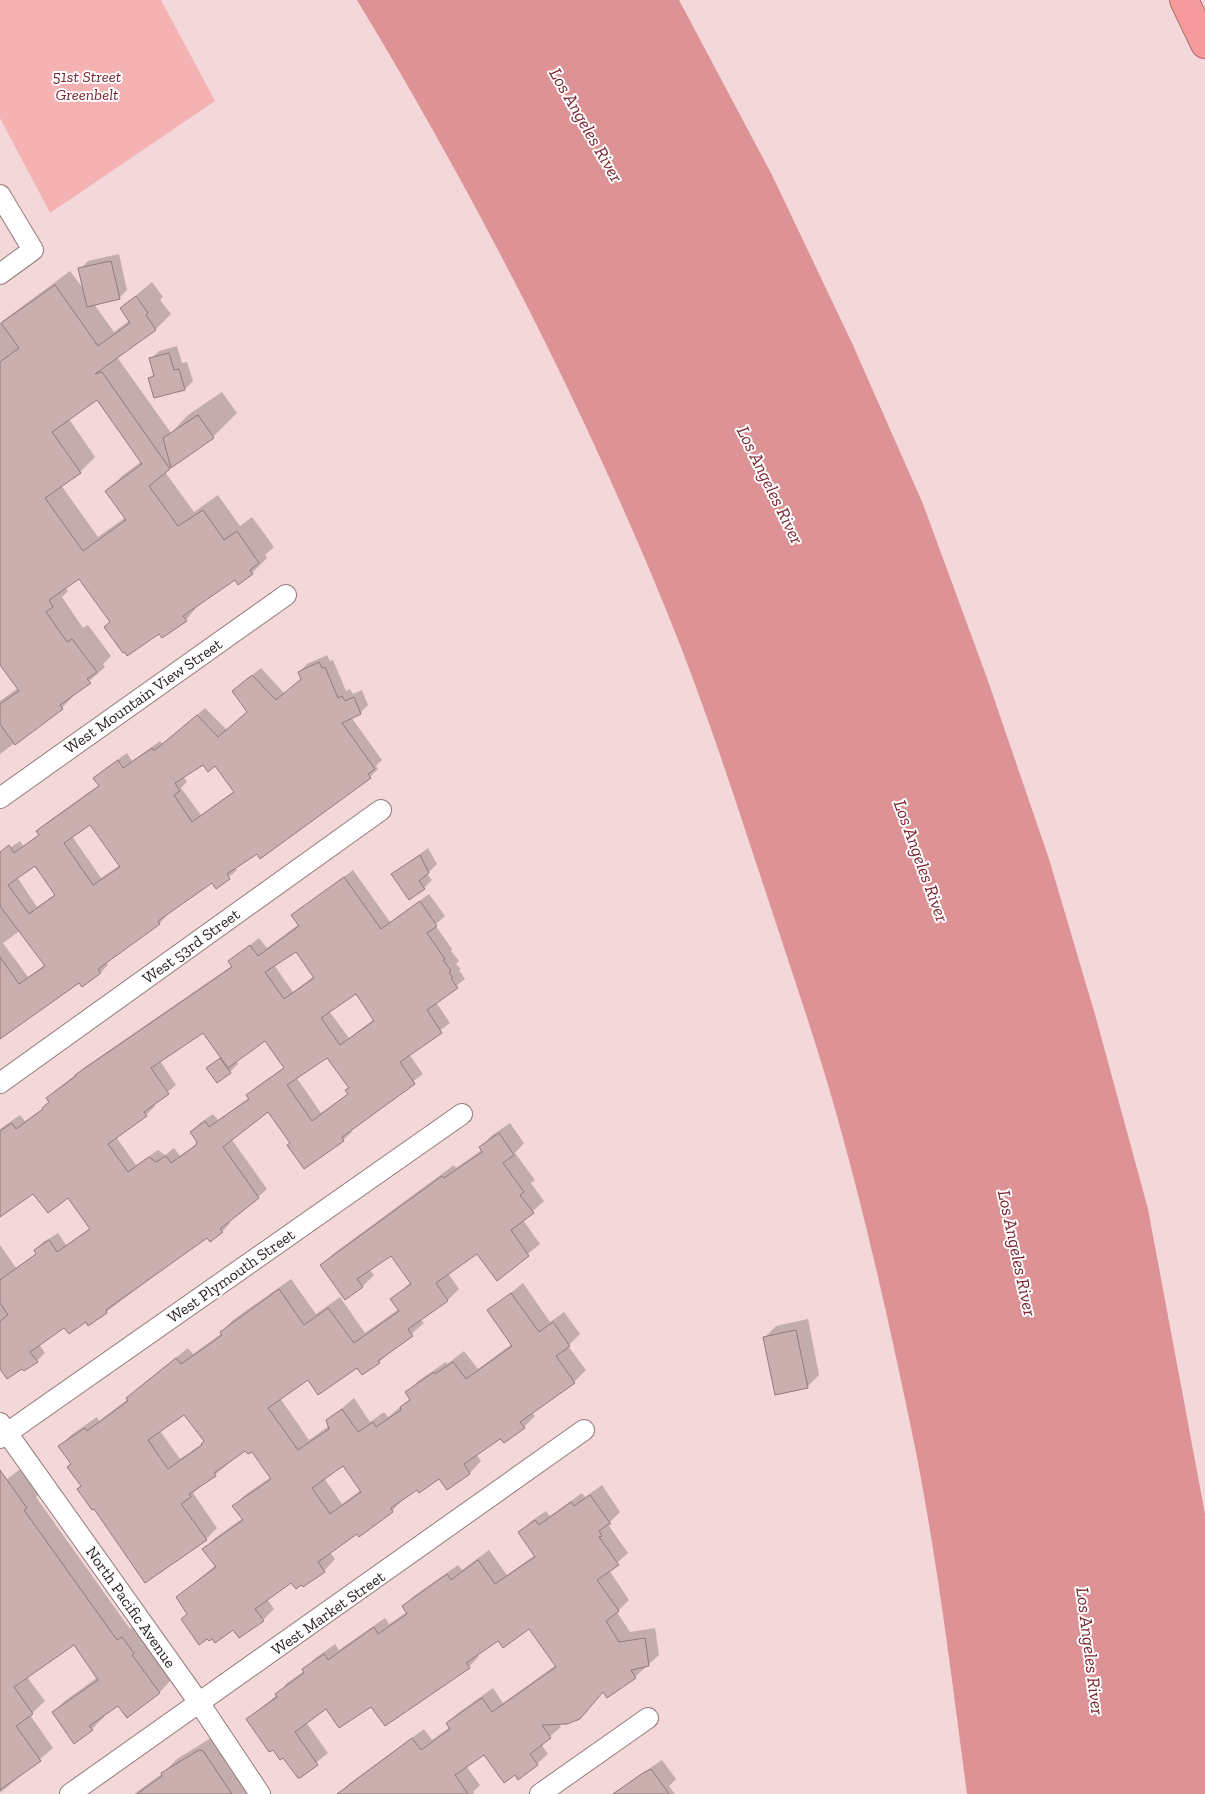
<svg xmlns="http://www.w3.org/2000/svg" width="1205" height="1794" viewBox="0 0 1205 1794" font-family="'Zilla Slab',serif">
<style>
.green{fill:#f5b2b3}
.water{fill:#dd9395}
.shadow{fill:#0003;fill-rule:evenodd}
.building{fill:#caafaf;stroke:#947a7b;fill-rule:evenodd}
.lines{fill:none;stroke-linecap:round;stroke-linejoin:round}
.minor-casing{stroke:#957c7c;stroke-width:22}
.motorway-casing{stroke:#ad6f71;stroke-width:30}
.minor{stroke:#fff;stroke-width:20}
.motorway{stroke:#f59b9e;stroke-width:28}
.labels{text-anchor:middle;dominant-baseline:central;stroke-width:4;stroke-linejoin:round;paint-order:stroke}
.park-label{font-size:16px;font-style:italic;fill:#7a232e;stroke:#fff}
.street-label{font-size:16px;fill:#261d1d;stroke:#fff}
.water-label{font-size:18px;font-style:italic;fill:#7a232d;stroke:#fff}
</style>
<rect width="100%" height="100%" fill="#f4d7d8"/>
<path class="green" d="M 0,0 L 161,0 L 215,101 L 50,213 L 0,118 Z"/>
<path class="water" d="M 357,0 L 679,0 L 772,175 L 852,343 L 923,504 L 987,678 L 1049,859 L 1096,1018 L 1148,1209 L 1205,1514 L 1205,1794 L 967,1794 C 952,1680 938,1565 916,1452 C 891,1330 864,1208 829,1088 C 810,1024 788,960 767,896 C 735,799 704,702 665,607 C 579,397 474,194 357,0 Z"/>
<path class="shadow" d="M 119,254 L 127,290 L 119,298 L 94,304 L 114,332 L 130,320 L 121,308 L 152,282 L 163,297 L 160,300 L 171,314 L 156,329 L 117,357 L 171,433 L 188,415 L 222,392 L 237,413 L 213,437 L 165,472 L 194,512 L 218,495 L 240,526 L 252,517 L 274,547 L 265,555 L 267,558 L 252,573 L 235,579 L 200,603 L 186,620 L 159,632 L 111,621 L 79,577 L 65,587 L 68,591 L 62,597 L 83,628 L 88,625 L 111,656 L 103,664 L 105,667 L 77,692 L 62,708 L 0,754 L 0,701 L 18,688 L 0,663 L 0,323 L 70,271 L 85,291 L 80,269 L 88,261 ZM 97,398 L 142,461 L 122,476 L 107,491 L 126,517 L 98,537 L 61,485 L 80,472 L 95,457 L 69,419 Z
M 177,346 L 182,363 L 187,362 L 193,381 L 185,389 L 150,378 L 155,373 L 151,359 L 159,351 Z
M 327,655 L 330,661 L 333,660 L 346,691 L 350,689 L 353,694 L 362,690 L 368,705 L 360,713 L 351,717 L 382,760 L 376,766 L 378,769 L 370,777 L 235,867 L 237,870 L 217,887 L 212,881 L 166,914 L 167,915 L 160,923 L 106,962 L 108,965 L 101,972 L 79,981 L 0,1037 L 0,855 L 20,841 L 23,846 L 40,834 L 38,831 L 46,823 L 99,785 L 95,778 L 102,771 L 127,753 L 132,761 L 160,741 L 163,744 L 205,708 L 227,730 L 248,712 L 242,683 L 261,668 L 284,693 L 302,679 L 299,672 L 307,664 ZM 203,763 L 215,764 L 234,791 L 201,815 L 181,788 L 187,782 L 183,776 ZM 90,823 L 120,865 L 101,878 L 72,836 ZM 35,864 L 56,894 L 37,907 L 17,877 ZM 21,930 L 46,964 L 28,977 L 3,943 Z
M 428,848 L 437,864 L 427,874 L 432,880 L 424,888 L 393,874 Z
M 353,870 L 390,922 L 429,894 L 445,916 L 435,925 L 452,949 L 451,951 L 459,961 L 456,964 L 461,969 L 459,970 L 465,979 L 436,1002 L 450,1023 L 409,1054 L 423,1074 L 350,1129 L 352,1132 L 343,1140 L 291,1142 L 268,1110 L 232,1140 L 267,1189 L 258,1197 L 228,1221 L 230,1223 L 222,1232 L 207,1236 L 106,1312 L 65,1326 L 39,1344 L 45,1353 L 37,1361 L 23,1367 L 0,1367 L 0,1245 L 16,1268 L 37,1253 L 35,1250 L 43,1242 L 58,1233 L 66,1245 L 90,1228 L 69,1196 L 33,1192 L 0,1215 L 0,1129 L 20,1115 L 25,1121 L 44,1108 L 50,1101 L 48,1098 L 56,1090 L 85,1067 L 233,965 L 230,961 L 259,938 L 267,948 L 299,924 L 293,915 ZM 296,950 L 314,976 L 293,992 L 274,965 ZM 356,993 L 374,1019 L 349,1038 L 329,1011 ZM 203,1031 L 221,1057 L 208,1068 L 230,1072 L 238,1064 L 236,1061 L 265,1039 L 285,1067 L 256,1087 L 247,1095 L 249,1098 L 218,1120 L 213,1114 L 200,1123 L 191,1132 L 199,1142 L 180,1156 L 174,1148 L 165,1155 L 158,1150 L 136,1165 L 116,1137 L 146,1115 L 155,1106 L 153,1104 L 176,1085 L 160,1061 ZM 328,1056 L 350,1087 L 349,1093 L 321,1113 L 296,1077 Z
M 510,1123 L 524,1143 L 515,1153 L 535,1180 L 531,1183 L 544,1201 L 523,1220 L 540,1244 L 497,1279 L 477,1252 L 448,1273 L 459,1289 L 448,1300 L 420,1319 L 424,1323 L 379,1362 L 308,1379 L 280,1398 L 309,1440 L 329,1426 L 328,1420 L 354,1398 L 370,1422 L 384,1412 L 388,1417 L 411,1398 L 407,1392 L 418,1381 L 446,1362 L 447,1364 L 464,1351 L 478,1369 L 512,1344 L 489,1311 L 523,1283 L 550,1322 L 564,1312 L 580,1334 L 568,1346 L 586,1370 L 574,1382 L 532,1412 L 535,1416 L 524,1427 L 501,1437 L 476,1454 L 481,1461 L 470,1473 L 447,1488 L 439,1477 L 417,1488 L 403,1499 L 392,1511 L 330,1552 L 335,1559 L 324,1571 L 292,1582 L 267,1599 L 274,1609 L 263,1620 L 234,1628 L 188,1613 L 177,1597 L 216,1565 L 204,1549 L 215,1538 L 243,1518 L 234,1506 L 245,1495 L 271,1477 L 252,1450 L 246,1449 L 193,1493 L 217,1528 L 206,1539 L 82,1485 L 72,1464 L 60,1446 L 71,1435 L 97,1417 L 99,1421 L 128,1399 L 139,1387 L 188,1348 L 193,1354 L 222,1333 L 221,1332 L 233,1320 L 291,1279 L 316,1314 L 340,1297 L 365,1333 L 399,1309 L 392,1299 L 411,1282 L 392,1254 L 369,1269 L 374,1275 L 362,1287 L 322,1265 L 333,1254 L 454,1165 L 456,1168 L 482,1150 L 480,1148 L 491,1136 ZM 185,1413 L 206,1441 L 180,1459 L 160,1431 ZM 343,1464 L 361,1490 L 342,1504 L 324,1478 Z
M 808,1319 L 819,1375 L 807,1387 L 764,1338 L 776,1326 Z
M 20,1469 L 38,1495 L 36,1497 L 130,1629 L 135,1625 L 146,1640 L 143,1642 L 171,1680 L 159,1693 L 118,1704 L 103,1715 L 104,1717 L 92,1729 L 53,1712 L 66,1700 L 98,1677 L 75,1643 L 27,1677 L 45,1701 L 30,1715 L 53,1748 L 0,1793 L 0,1485 Z
M 602,1485 L 620,1512 L 610,1522 L 612,1524 L 609,1526 L 628,1553 L 609,1570 L 629,1600 L 617,1612 L 630,1632 L 655,1628 L 659,1655 L 635,1677 L 607,1697 L 603,1691 L 579,1718 L 558,1723 L 561,1727 L 541,1744 L 548,1754 L 537,1764 L 516,1774 L 484,1753 L 466,1766 L 480,1785 L 473,1792 L 474,1794 L 340,1793 L 350,1783 L 424,1729 L 432,1740 L 450,1727 L 447,1723 L 458,1713 L 493,1688 L 503,1703 L 556,1665 L 529,1628 L 499,1639 L 477,1654 L 479,1656 L 469,1667 L 372,1705 L 326,1708 L 306,1722 L 328,1753 L 300,1776 L 284,1756 L 247,1719 L 277,1695 L 287,1683 L 304,1671 L 314,1659 L 335,1644 L 339,1650 L 385,1618 L 389,1624 L 407,1612 L 403,1606 L 414,1596 L 458,1565 L 462,1570 L 489,1550 L 507,1575 L 535,1555 L 519,1533 L 530,1522 L 546,1511 L 550,1516 L 582,1493 L 585,1497 Z
M 214,1736 L 252,1794 L 134,1794 L 163,1773 L 177,1759 Z
M 662,1760 L 676,1779 L 669,1786 L 675,1794 L 612,1794 Z"/>
<path class="building" d="M 111,261 L 120,299 L 87,307 L 78,268 Z
M 55,285 L 98,346 L 130,323 L 120,308 L 136,296 L 148,313 L 146,315 L 156,330 L 95,374 L 102,372 L 170,469 L 149,486 L 178,526 L 203,510 L 224,540 L 237,531 L 259,563 L 250,570 L 253,574 L 238,585 L 235,580 L 183,616 L 187,621 L 162,638 L 159,634 L 127,656 L 125,652 L 123,653 L 104,627 L 110,622 L 79,579 L 49,600 L 53,607 L 46,612 L 67,642 L 72,639 L 97,672 L 87,679 L 91,683 L 60,705 L 63,709 L 15,745 L 0,724 L 0,704 L 19,691 L 0,665 L 0,362 L 19,348 L 1,323 ZM 97,400 L 142,464 L 105,491 L 126,520 L 83,551 L 45,498 L 81,473 L 52,432 Z
M 169,353 L 174,370 L 179,369 L 185,390 L 154,398 L 148,378 L 154,376 L 149,358 Z
M 198,415 L 214,438 L 171,468 L 163,438 Z
M 319,662 L 322,668 L 325,667 L 338,698 L 342,696 L 345,701 L 354,697 L 361,714 L 342,723 L 375,769 L 368,774 L 371,778 L 260,859 L 257,854 L 227,874 L 230,879 L 216,889 L 212,883 L 158,921 L 160,924 L 98,969 L 101,973 L 82,987 L 79,983 L 0,1039 L 0,957 L 19,984 L 45,966 L 0,906 L 0,852 L 9,845 L 14,853 L 39,835 L 36,831 L 99,786 L 93,778 L 118,760 L 123,768 L 152,748 L 154,751 L 197,715 L 218,737 L 247,712 L 232,691 L 252,675 L 276,700 L 301,679 L 298,672 ZM 203,765 L 208,772 L 215,766 L 234,792 L 192,822 L 174,795 L 180,791 L 175,783 ZM 90,825 L 120,867 L 93,885 L 64,843 ZM 35,866 L 55,895 L 29,914 L 8,885 Z
M 420,855 L 429,873 L 419,881 L 425,889 L 409,900 L 391,874 Z
M 344,877 L 381,929 L 420,901 L 437,926 L 427,933 L 445,959 L 443,960 L 451,971 L 449,972 L 453,978 L 451,979 L 458,988 L 427,1010 L 442,1033 L 400,1062 L 415,1084 L 342,1137 L 344,1141 L 304,1169 L 287,1145 L 290,1143 L 268,1112 L 223,1147 L 259,1198 L 220,1229 L 223,1232 L 210,1242 L 207,1238 L 106,1310 L 107,1313 L 88,1326 L 86,1322 L 69,1334 L 64,1328 L 30,1352 L 38,1362 L 24,1371 L 22,1369 L 7,1379 L 0,1369 L 0,1321 L 8,1315 L 0,1303 L 0,1280 L 36,1254 L 34,1250 L 49,1240 L 57,1252 L 90,1229 L 68,1198 L 48,1213 L 33,1194 L 0,1217 L 0,1131 L 12,1123 L 16,1129 L 43,1109 L 42,1108 L 49,1102 L 46,1098 L 76,1076 L 75,1075 L 232,967 L 228,961 L 250,945 L 258,956 L 299,926 L 291,915 ZM 296,952 L 314,978 L 284,999 L 265,972 ZM 356,994 L 374,1021 L 340,1045 L 321,1018 ZM 203,1033 L 228,1068 L 265,1041 L 284,1068 L 246,1095 L 249,1099 L 209,1127 L 205,1121 L 190,1132 L 197,1142 L 195,1146 L 171,1163 L 166,1156 L 156,1162 L 149,1157 L 128,1172 L 108,1144 L 147,1116 L 144,1112 L 169,1094 L 151,1068 ZM 327,1058 L 349,1088 L 345,1090 L 348,1094 L 312,1121 L 287,1085 Z
M 220,1058 L 231,1073 L 217,1083 L 206,1068 Z
M 499,1133 L 514,1155 L 503,1163 L 524,1192 L 520,1195 L 534,1213 L 511,1230 L 529,1256 L 497,1281 L 477,1254 L 436,1283 L 448,1301 L 408,1329 L 413,1336 L 378,1361 L 380,1363 L 362,1375 L 357,1368 L 318,1395 L 308,1380 L 268,1408 L 298,1450 L 329,1429 L 326,1420 L 342,1409 L 358,1432 L 373,1422 L 376,1427 L 401,1410 L 400,1407 L 410,1400 L 405,1392 L 434,1372 L 435,1374 L 453,1362 L 466,1379 L 512,1346 L 487,1310 L 511,1293 L 539,1332 L 553,1322 L 570,1346 L 556,1356 L 575,1383 L 520,1422 L 525,1428 L 504,1443 L 500,1439 L 464,1464 L 470,1474 L 447,1490 L 439,1479 L 419,1493 L 417,1490 L 391,1508 L 393,1512 L 359,1537 L 357,1534 L 318,1562 L 325,1572 L 303,1587 L 301,1585 L 296,1589 L 291,1583 L 255,1609 L 264,1621 L 239,1638 L 233,1630 L 215,1643 L 212,1639 L 209,1641 L 207,1639 L 199,1645 L 181,1619 L 187,1614 L 176,1597 L 216,1567 L 202,1549 L 243,1520 L 232,1506 L 271,1479 L 252,1452 L 248,1454 L 245,1451 L 214,1473 L 216,1476 L 189,1494 L 191,1497 L 181,1504 L 207,1540 L 145,1583 L 94,1509 L 92,1510 L 77,1489 L 81,1486 L 67,1467 L 71,1464 L 58,1446 L 85,1428 L 87,1431 L 128,1401 L 126,1398 L 176,1358 L 181,1364 L 207,1346 L 222,1335 L 220,1332 L 279,1289 L 304,1325 L 328,1308 L 354,1343 L 399,1311 L 390,1299 L 411,1284 L 391,1256 L 357,1279 L 363,1287 L 345,1300 L 320,1265 L 442,1176 L 444,1178 L 482,1152 L 479,1147 ZM 184,1415 L 204,1441 L 201,1444 L 202,1445 L 168,1469 L 148,1440 ZM 343,1466 L 361,1492 L 330,1514 L 312,1488 Z
M 796,1330 L 808,1388 L 775,1395 L 763,1337 Z
M 0,1470 L 27,1508 L 24,1510 L 117,1640 L 122,1637 L 134,1653 L 132,1655 L 160,1693 L 127,1718 L 118,1706 L 89,1726 L 93,1730 L 74,1744 L 52,1712 L 98,1680 L 74,1645 L 14,1687 L 33,1714 L 16,1726 L 41,1761 L 0,1790 Z
M 590,1495 L 610,1523 L 599,1531 L 602,1536 L 599,1537 L 619,1565 L 597,1580 L 619,1611 L 606,1621 L 619,1642 L 645,1638 L 649,1666 L 631,1670 L 636,1678 L 607,1698 L 603,1692 L 580,1719 L 567,1724 L 542,1725 L 551,1738 L 530,1754 L 538,1765 L 518,1780 L 515,1775 L 504,1783 L 484,1755 L 455,1775 L 468,1794 L 337,1794 L 412,1738 L 421,1750 L 450,1729 L 446,1723 L 482,1698 L 492,1712 L 556,1667 L 529,1629 L 503,1648 L 498,1641 L 466,1663 L 470,1668 L 385,1726 L 371,1707 L 339,1728 L 326,1709 L 295,1732 L 318,1765 L 300,1778 L 298,1778 L 283,1758 L 280,1760 L 273,1750 L 269,1752 L 246,1719 L 277,1697 L 275,1694 L 304,1673 L 302,1669 L 324,1654 L 328,1660 L 374,1627 L 378,1634 L 407,1614 L 402,1606 L 447,1574 L 451,1580 L 478,1560 L 495,1584 L 535,1557 L 518,1532 L 535,1520 L 539,1525 L 571,1502 L 574,1506 Z
M 199,1750 L 203,1751 L 232,1794 L 137,1794 L 162,1776 L 161,1773 Z
M 651,1769 L 669,1794 L 613,1794 L 643,1773 Z"/>
<g class="lines">
<defs>
<path id="minor" d="M 0,195 L 33,250 L 0,274
M 0,798 L 286,595
M 0,1083 L 381,810
M 0,1423 L 200,1704 L 260,1794
M 0,1438 L 462,1114
M 70,1794 L 584,1430
M 540,1794 L 648,1718"/>
<path id="motorway" d="M 1184,0 L 1205,44"/>
</defs>
<use href="#minor" class="minor-casing"/>
<use href="#motorway" class="motorway-casing"/>
<use href="#minor" class="minor"/>
<use href="#motorway" class="motorway"/>
</g>
<g class="labels">
<g class="park-label">
<text x="87" y="76">51st Street<tspan x="87" dy="18">Greenbelt</tspan></text>
</g>
<g class="street-label">
<text transform="translate(143 696) rotate(-35)">West Mountain View Street</text>
<text transform="translate(191 946) rotate(-36)">West 53rd Street</text>
<text transform="translate(231 1276) rotate(-35)">West Plymouth Street</text>
<text transform="translate(131 1607) rotate(55)">North Pacific Avenue</text>
<text transform="translate(328 1613) rotate(-35)">West Market Street</text>
</g>
<g class="water-label">
<text transform="translate(586 125) rotate(60)">Los Angeles River</text>
<text transform="translate(770 485) rotate(64)">Los Angeles River</text>
<text transform="translate(921 861) rotate(70)">Los Angeles River</text>
<text transform="translate(1017 1253) rotate(78)">Los Angeles River</text>
<text transform="translate(1090 1651) rotate(83)">Los Angeles River</text>
</g>
</g>
</svg>
